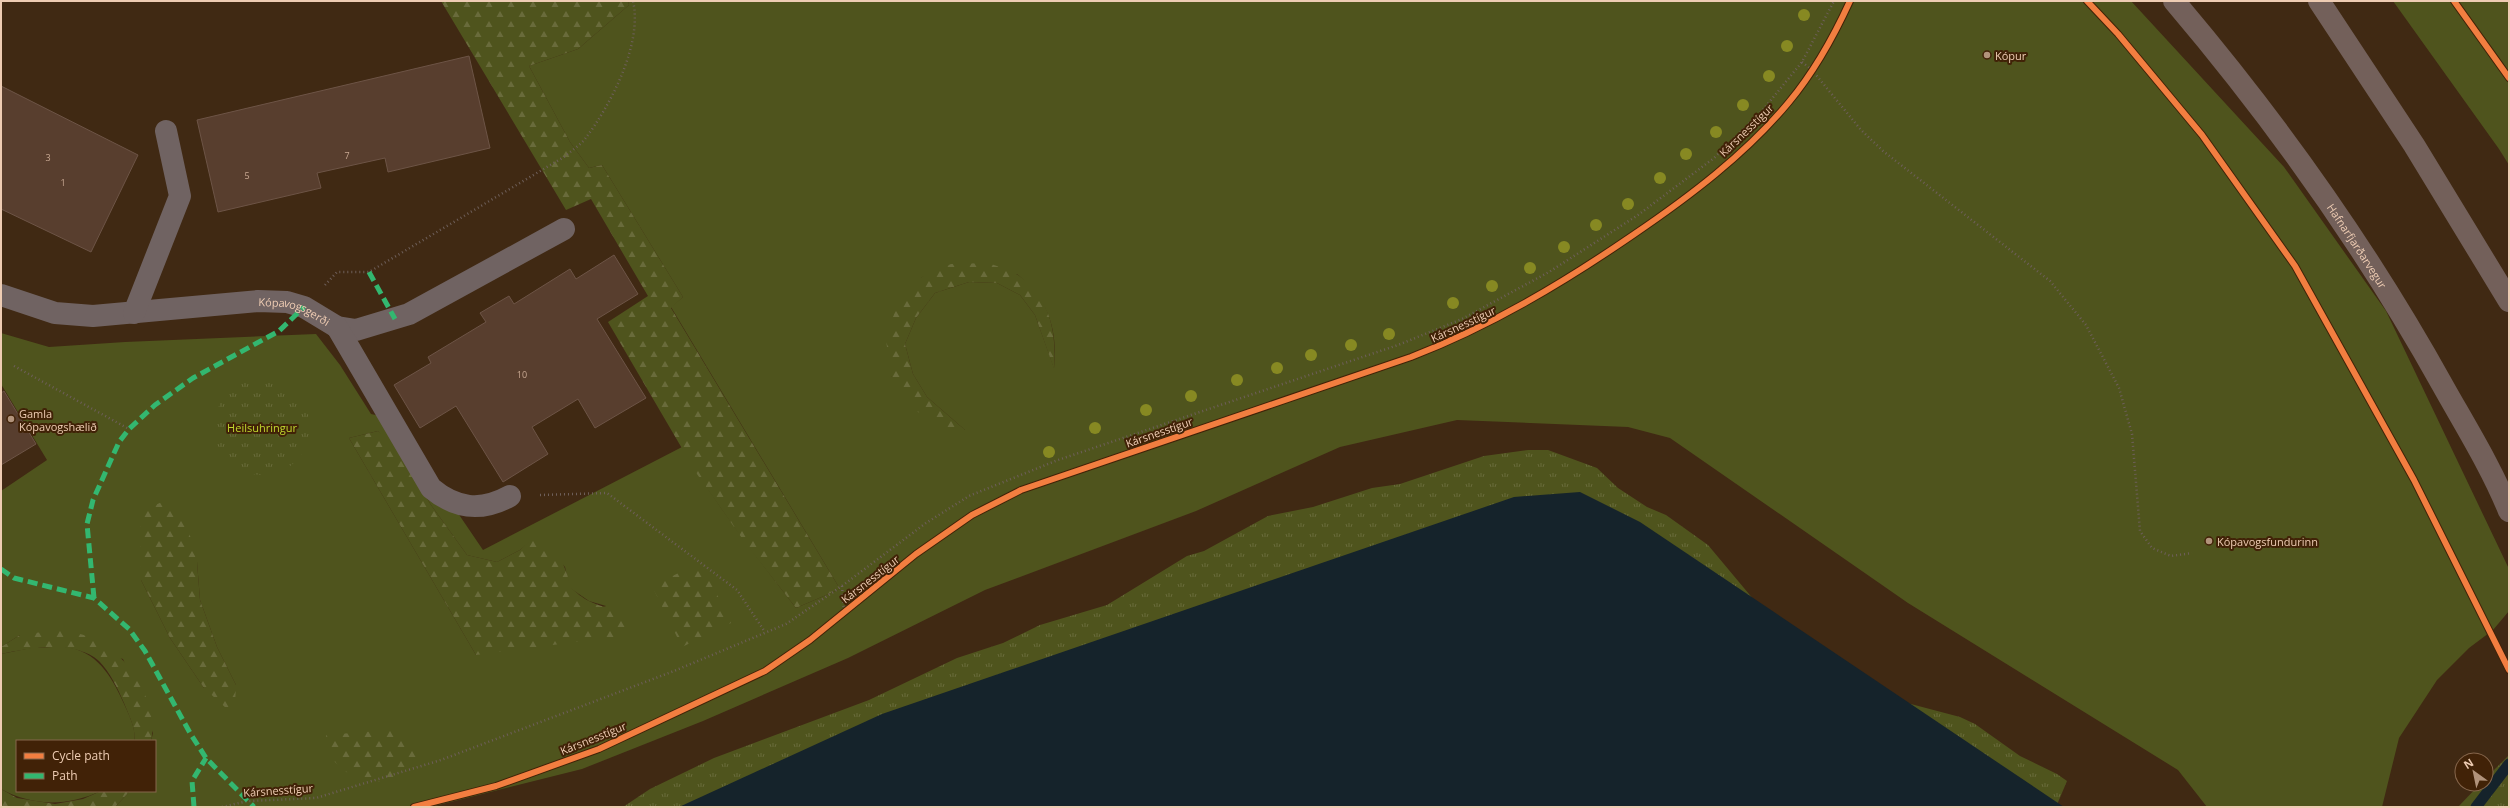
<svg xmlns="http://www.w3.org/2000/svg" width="2510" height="808" viewBox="0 0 2510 808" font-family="'Open Sans',sans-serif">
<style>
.grass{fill:#4f541d;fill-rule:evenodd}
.forest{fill:url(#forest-firs)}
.park{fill:url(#park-tufts)}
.water{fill:#15232b}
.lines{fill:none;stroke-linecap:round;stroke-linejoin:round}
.stream{stroke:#15232b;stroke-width:11}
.building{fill:#583e2e;stroke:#6d5446}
.path{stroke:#6e5f5a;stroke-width:2.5;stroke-dasharray:1 3;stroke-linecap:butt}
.minor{stroke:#706362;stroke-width:22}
.major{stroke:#73605a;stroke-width:22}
.quiet{stroke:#33b770;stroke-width:5;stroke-dasharray:10 5;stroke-linecap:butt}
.cycleway-casing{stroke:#412207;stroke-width:8}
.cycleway{stroke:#f27e40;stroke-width:6}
.tree{fill:#878922}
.poi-dot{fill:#b1937b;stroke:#412207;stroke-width:1.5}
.labels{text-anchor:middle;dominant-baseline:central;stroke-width:4;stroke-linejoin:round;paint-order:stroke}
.number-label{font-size:9px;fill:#c8a892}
.poi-label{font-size:11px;fill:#eeccb3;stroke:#412207;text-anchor:start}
.street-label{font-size:11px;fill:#eeccb3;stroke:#412207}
.park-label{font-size:11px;fill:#c1d82f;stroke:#412207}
</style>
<defs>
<pattern id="forest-firs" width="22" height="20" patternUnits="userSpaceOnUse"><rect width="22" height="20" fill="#4f541d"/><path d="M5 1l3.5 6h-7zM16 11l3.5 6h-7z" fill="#696b3b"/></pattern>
<pattern id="park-tufts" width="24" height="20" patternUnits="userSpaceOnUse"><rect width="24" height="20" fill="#4f541d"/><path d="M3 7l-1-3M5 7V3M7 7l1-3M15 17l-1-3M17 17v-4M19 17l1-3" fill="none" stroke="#696b3b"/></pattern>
</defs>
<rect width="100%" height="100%" fill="#402913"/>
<path class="grass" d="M 628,1 L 2131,1 L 2284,167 L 2386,311 L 2509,569 L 2509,611 L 2493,630 L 2469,648 L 2437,680 L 2399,738 L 2382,807 L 2207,807 L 2178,770 L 1908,603 L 1670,438 L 1628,427 L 1457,420 L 1340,447 L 1196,511 L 985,590 L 848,658 L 703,721 L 582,769 L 431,807 L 115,807 L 130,791 L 155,791 L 155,741 L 151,741 L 153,733 L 123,659 L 20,635 L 1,647 L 1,491 L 47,460 L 1,384 L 1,333 L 49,347 L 125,342 L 316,334 L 340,365 L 371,414 L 394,419 L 483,550 L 682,447 C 715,504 756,556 796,608 L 840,589 L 671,307 L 683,297 L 602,165 L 589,168 L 570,142 L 529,66 L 578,49 L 629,5 ZM 1017,274 C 1048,300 1058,328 1054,368 L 1035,315 L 1020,295 L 997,283 L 969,282 L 935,293 L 916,318 L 905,344 L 913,374 L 927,397 L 965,430 L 891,376 L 922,277 ZM 378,431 L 409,468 L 431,505 L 467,555 L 497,562 L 520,550 L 537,536 L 565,567 L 570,588 L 589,601 L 606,606 L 476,655 L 349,438 ZM 197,562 L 200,600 L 217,647 L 236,685 L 204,688 L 170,638 L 141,580 Z
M 2393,1 L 2509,1 L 2509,165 L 2499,149 Z
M 31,648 C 43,648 59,645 71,648 C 100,654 114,681 125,706 C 129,715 137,731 134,741 L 17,741 L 17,791 L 101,791 C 68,806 34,807 1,789 L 1,654 Z"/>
<path class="forest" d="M 441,1 L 628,1 L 629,5 L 578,49 L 529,66 L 570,142 L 589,168 L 602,165 L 683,297 L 671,308 L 840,589 L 796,608 L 746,544 L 697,474 L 608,322 L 648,296 L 591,199 L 566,210 Z
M 989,263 C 998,267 1010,270 1018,275 C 1050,297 1057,332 1054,369 L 1035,315 L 1020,295 L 997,283 L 969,282 L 935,293 L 916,318 L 905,344 L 913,374 L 927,397 L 965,430 L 951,429 L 916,411 L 891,376 L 886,340 L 897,304 L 922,277 L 951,264 Z
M 378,431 L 393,444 L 431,505 L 467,555 L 497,562 L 520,550 L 536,535 C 558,548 565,564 571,588 C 576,592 582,598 589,601 C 606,610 621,606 631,626 L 622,636 L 476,655 L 349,438 Z
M 170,498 L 185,517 L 197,562 L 200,600 L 217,647 L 236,685 L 235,704 L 226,708 L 204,688 L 170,638 L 141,580 L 140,528 L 145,510 Z
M 701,562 L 731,623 L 682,647 L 652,586 Z
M 57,630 C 67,632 80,633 90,637 C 126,650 160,703 151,741 L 134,741 C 137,731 128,713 124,703 C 118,689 110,672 99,661 C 74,639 30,648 1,654 L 1,647 L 20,635 Z
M 390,730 L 415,744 L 419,758 L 413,767 L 397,780 L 365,783 L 343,770 L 329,756 L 326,735 Z
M 1,789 L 17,798 L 55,804 L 83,799 L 101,791 L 130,791 L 115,807 L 1,807 Z"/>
<path class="park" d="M214 427a48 48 0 1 1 96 0a48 48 0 1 1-96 0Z
M 1528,450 L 1548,450 L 1597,468 L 1618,488 L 1647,507 L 1666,515 L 1708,545 L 1759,606 L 1907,703 L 1960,717 L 1975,724 L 2020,756 L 2057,774 L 2067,781 L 2056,807 L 623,807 L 650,789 L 714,758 L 869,700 L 957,658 L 1003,643 L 1040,625 L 1107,605 L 1187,556 L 1204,551 L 1268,516 L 1313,507 L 1372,488 L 1400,484 L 1484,456 Z
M 2509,755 L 2509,807 L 2458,807 L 2480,784 L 2486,784 L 2486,778 Z"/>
<path class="water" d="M 1580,492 L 1640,522 L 2064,807 L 679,807 L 882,714 L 1514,497 Z"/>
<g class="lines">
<path class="stream" d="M 2476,807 L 2509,764"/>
</g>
<path class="building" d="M 469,56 L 490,148 L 388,172 L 385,158 L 317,173 L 321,188 L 218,212 L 197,120 Z
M 1,86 L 138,155 L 91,252 L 1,209 Z
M 614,255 L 638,294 L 597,319 L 646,398 L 595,428 L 578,399 L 532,427 L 548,454 L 503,482 L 456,406 L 420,428 L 394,385 L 431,363 L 428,357 L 486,322 L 480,313 L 509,296 L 514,304 L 570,269 L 576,279 Z
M 4,391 L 36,444 L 1,465 L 1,393 Z"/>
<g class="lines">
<path class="path" d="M 1802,62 L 1812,70 L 1861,130 L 1883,151 L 2050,281 L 2086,325 L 2119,388 L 2132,434 L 2140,531 L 2152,548 L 2171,556 L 2192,553
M 325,285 L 337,272 L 369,272 L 564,157 C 571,151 579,146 585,139 C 610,106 643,44 633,1
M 14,366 L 129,429
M 540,495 L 607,493 L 737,590 L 765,632
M 842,586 L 844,612
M 222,807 L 248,801 L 316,798 L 441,760 L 674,671 L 786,624 L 842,586 L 926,523 L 969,496 L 1058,460 L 1398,345 L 1462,319 L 1549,272 L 1638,215 L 1714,158 L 1762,111 L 1802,62 L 1834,1"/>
<g class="minor">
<path id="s1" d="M 1,295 L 55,313 L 93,316 L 258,301 L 287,302 L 304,307 L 337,327 L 356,330 L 409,314 L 564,229"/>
<path d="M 134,313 L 180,196 L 166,131"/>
<path d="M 337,327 L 431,488 C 456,509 481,512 510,496"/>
</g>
<g class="major">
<path id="s2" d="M 2174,1 C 2275,120 2367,249 2443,386 C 2466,427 2491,467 2509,511"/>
<path d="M 2319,1 L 2414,145 L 2509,301"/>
</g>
<path class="quiet" d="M 369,272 L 395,319
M 1,569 L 14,578 L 94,598 L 129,629 L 145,651 L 190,733 L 206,758 L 254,807
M 94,598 L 87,524 L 93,500 L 119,442 L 129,429 L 155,405 L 193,378 L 279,331 L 304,307
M 194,807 L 192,781 L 206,758"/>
<defs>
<path id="cycleway" d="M 2087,1 L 2118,34 L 2202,135 L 2295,266 L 2414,480 L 2509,670
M 2454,1 L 2509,78
M 414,807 L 496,786 L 599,749 L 765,671 L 810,640 L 916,554 L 972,515 L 1021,490 L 1411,357 C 1491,326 1563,283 1633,235 C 1689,197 1746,154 1789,102 C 1814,72 1834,36 1850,1"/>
</defs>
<use href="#cycleway" class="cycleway-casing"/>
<use href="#cycleway" class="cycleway"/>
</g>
<g class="tree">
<circle cx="1804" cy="15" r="6"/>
<circle cx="1787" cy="46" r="6"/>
<circle cx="1769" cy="76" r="6"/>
<circle cx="1743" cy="105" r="6"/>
<circle cx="1716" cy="132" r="6"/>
<circle cx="1686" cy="154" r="6"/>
<circle cx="1660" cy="178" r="6"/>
<circle cx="1628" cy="204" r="6"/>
<circle cx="1596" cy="225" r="6"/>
<circle cx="1564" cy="247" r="6"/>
<circle cx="1530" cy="268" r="6"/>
<circle cx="1492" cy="286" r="6"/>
<circle cx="1453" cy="303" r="6"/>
<circle cx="1389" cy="334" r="6"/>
<circle cx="1351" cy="345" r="6"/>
<circle cx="1311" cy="355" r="6"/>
<circle cx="1277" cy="368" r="6"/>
<circle cx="1237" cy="380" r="6"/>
<circle cx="1191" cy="396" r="6"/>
<circle cx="1146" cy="410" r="6"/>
<circle cx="1095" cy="428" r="6"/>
<circle cx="1049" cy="452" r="6"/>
</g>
<g class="poi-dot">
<circle cx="1987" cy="55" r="4"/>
<circle cx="11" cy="419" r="4"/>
<circle cx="2209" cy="541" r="4"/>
</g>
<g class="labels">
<g class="number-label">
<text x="347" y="155">7</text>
<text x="48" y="157">3</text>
<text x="247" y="175">5</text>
<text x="63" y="182">1</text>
<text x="522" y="374">10</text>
</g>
<g class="poi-label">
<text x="1995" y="55">Kópur</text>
<text x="19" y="413">Gamla<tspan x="19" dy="13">Kópavogshælið</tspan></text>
<text x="2217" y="541">Kópavogsfundurinn</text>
</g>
<g class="street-label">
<text transform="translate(1746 130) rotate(-44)">Kársnesstígur</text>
<text stroke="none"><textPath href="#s2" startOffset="306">Hafnarfjarðarvegur</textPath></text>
<text stroke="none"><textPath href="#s1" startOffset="299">Kópavogsgerði</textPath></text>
<text transform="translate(1463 324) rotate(-25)">Kársnesstígur</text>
<text transform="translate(1159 432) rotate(-19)">Kársnesstígur</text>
<text transform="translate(870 579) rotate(-38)">Kársnesstígur</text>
<text transform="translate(593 738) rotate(-22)">Kársnesstígur</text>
<text transform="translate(278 790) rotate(-4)">Kársnesstígur</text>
</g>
<g class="park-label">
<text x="262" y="427">Heilsuhringur</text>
</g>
</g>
<rect width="2510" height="808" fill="none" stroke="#eeccb3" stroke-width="4"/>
<rect x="16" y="740" width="140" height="52" fill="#412207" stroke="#86664c"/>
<rect x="24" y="753" width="20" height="6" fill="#f27e40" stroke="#86664c"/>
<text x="52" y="760" font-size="12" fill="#eeccb3">Cycle path</text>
<rect x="24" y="773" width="20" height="6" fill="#33b770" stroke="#86664c"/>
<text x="52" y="780" font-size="12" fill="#eeccb3">Path</text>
<g transform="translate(2474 772) rotate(327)"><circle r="19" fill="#412207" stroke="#86664c"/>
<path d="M0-3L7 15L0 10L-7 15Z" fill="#b1937b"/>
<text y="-6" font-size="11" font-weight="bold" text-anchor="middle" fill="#eeccb3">N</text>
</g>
</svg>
